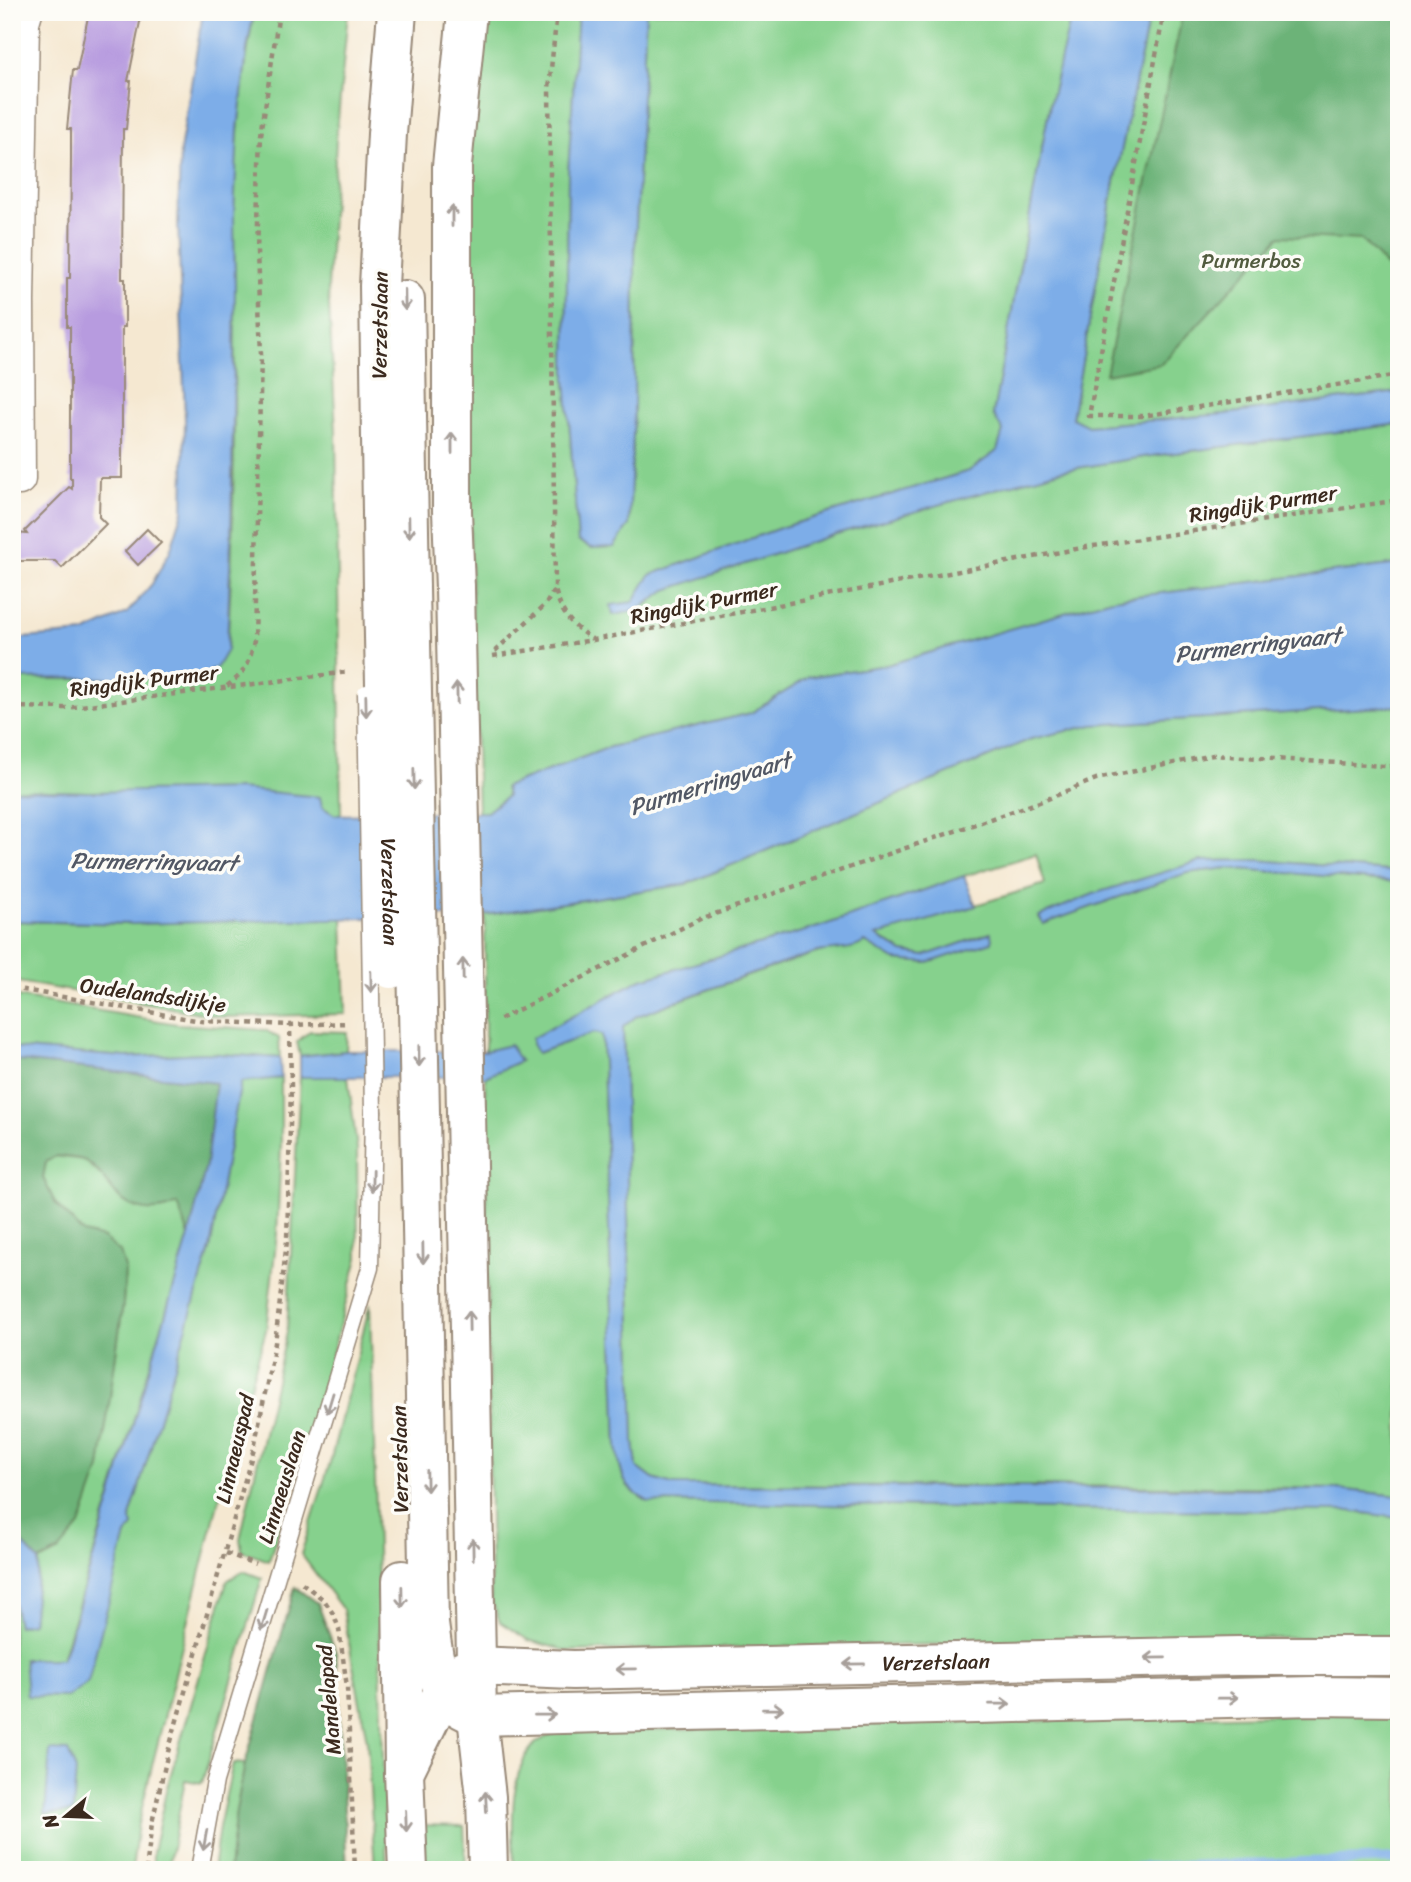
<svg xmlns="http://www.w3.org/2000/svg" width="1411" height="1882" viewBox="0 0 1411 1882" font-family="Sriracha,sans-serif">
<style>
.green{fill:#86d18d;stroke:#607e56;stroke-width:2}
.forest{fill:#6cb378;stroke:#546e4b;stroke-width:2}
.water{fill:#7dade8;stroke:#5c6c83;stroke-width:2}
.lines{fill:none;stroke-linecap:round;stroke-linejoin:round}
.stream{stroke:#7dade8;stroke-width:10}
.building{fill:#b79bdf}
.service-casing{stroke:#988978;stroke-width:19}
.minor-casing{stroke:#988978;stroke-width:35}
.secondary-casing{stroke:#988978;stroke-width:42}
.primary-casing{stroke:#988978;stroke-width:42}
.path{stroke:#988978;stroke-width:4.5;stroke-dasharray:5 5;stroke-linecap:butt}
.service{stroke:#fff;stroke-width:16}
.minor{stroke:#fff;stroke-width:32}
.secondary{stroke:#fff;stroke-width:38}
.primary{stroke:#fff;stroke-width:38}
.service-bridge-casing{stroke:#988978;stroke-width:19;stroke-linecap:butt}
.secondary-bridge-casing{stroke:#988978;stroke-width:42;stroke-linecap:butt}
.service-bridge{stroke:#fff;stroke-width:16}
.secondary-bridge{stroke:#fff;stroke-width:38}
.oneway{stroke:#a79f9a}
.labels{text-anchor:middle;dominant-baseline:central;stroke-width:7;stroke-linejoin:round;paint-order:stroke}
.park-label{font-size:21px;fill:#525c3f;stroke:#fdfcf7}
.street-label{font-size:21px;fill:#3b2a1e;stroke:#fdfcf7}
.water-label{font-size:23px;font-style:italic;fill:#525865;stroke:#fdfcf7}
</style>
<rect width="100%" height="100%" fill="#fdfcf7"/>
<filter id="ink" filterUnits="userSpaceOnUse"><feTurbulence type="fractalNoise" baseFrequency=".0143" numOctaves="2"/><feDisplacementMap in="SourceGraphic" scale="14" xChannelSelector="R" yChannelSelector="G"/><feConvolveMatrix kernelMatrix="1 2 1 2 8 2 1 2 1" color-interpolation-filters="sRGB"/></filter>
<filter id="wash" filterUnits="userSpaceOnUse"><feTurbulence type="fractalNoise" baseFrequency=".00686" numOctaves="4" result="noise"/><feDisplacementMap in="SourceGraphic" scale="28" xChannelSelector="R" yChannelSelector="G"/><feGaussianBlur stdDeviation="1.57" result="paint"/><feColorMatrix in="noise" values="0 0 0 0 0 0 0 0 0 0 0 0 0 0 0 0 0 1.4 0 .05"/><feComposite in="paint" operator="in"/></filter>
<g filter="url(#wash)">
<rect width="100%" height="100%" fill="#f5e8d1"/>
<path class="green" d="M 254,12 L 348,12 L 336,141 L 328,288 L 336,431 L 341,815 L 335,815 L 322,807 L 87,792 L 12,790 L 12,679 L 145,679 L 227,650 C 235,532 234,412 235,293 C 235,267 233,240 234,213 C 235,146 242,79 254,12 Z
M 479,12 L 578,12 L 568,174 L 566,379 L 578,541 L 591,548 L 614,547 L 629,525 L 634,413 L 635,246 L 646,12 L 1072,12 L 1050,104 L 993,414 L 1003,431 L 997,451 L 969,471 L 783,527 L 650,575 L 648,604 L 665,590 L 836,534 L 1059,471 L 1144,457 L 1399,424 L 1399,564 L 1112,599 L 887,665 L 809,677 L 751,713 L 610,747 L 505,787 L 507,796 L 487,812 L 478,813 L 462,262 Z
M 1150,12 L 1399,12 L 1399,392 L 1225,414 L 1087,426 L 1072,418 L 1111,201 Z
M 1399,706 L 1399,872 L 1258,860 L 1200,861 L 1039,917 L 1043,924 L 1187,873 L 1228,868 L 1399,882 L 1399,1496 L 1337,1489 L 1252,1487 L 673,1485 L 653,1479 L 637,1467 L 634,1442 L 623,1027 L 635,1017 C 696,994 757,972 819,952 C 835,947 851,952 865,942 L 895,960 L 928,963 L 992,941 L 990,933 L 924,956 L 903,952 L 876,935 L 1045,884 L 1036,854 L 964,876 L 822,926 L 639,980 L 538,1053 L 593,1032 L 602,1035 L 617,1446 C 621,1474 621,1488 649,1502 L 1114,1510 L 1350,1511 L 1399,1518 L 1399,1636 L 567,1651 L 528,1640 L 500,1622 L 491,1599 L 485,1077 L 520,1061 L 485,1051 L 485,915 L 687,884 L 1031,739 L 1093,725 Z
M 343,917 L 346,1014 L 223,1017 L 12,981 L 12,921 L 133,924 Z
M 12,996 L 177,1024 L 265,1030 L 279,1038 L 280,1058 L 205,1053 L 126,1057 L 12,1048 Z
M 310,1031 L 347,1032 L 346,1051 L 300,1056 L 297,1042 Z
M 300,1077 L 348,1077 L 357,1149 L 358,1258 L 325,1380 L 269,1561 L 242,1551 L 240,1539 L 287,1332 Z
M 281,1078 L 281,1145 L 277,1234 L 266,1330 L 228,1463 L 153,1762 L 138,1824 L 132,1870 L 12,1870 L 12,1593 L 18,1626 L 32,1623 L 39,1561 L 59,1551 L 100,1468 L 123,1304 L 125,1268 L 103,1238 L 83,1233 L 55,1203 L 43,1178 L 46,1162 L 55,1156 L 84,1160 L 105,1179 L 118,1197 L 172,1206 L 178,1203 L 189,1236 L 62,1659 L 24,1660 L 66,1697 L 126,1535 L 133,1526 L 130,1517 L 210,1249 L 241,1081 Z
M 370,1304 L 384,1791 L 387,1870 L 375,1870 L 367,1741 L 343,1610 L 301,1554 L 331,1459 Z
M 243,1571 L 262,1578 L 202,1783 L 185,1780 L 168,1870 L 153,1870 L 153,1852 L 166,1791 L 227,1581 Z
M 1399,1712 L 1399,1870 L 514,1870 C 513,1834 507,1775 533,1746 C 538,1740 549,1736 556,1732 Z
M 233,1763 L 245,1764 L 236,1811 L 229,1870 L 213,1870 L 219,1827 Z
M 423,1825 L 464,1826 L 466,1870 L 425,1870 Z"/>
<path class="forest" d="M 1183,12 L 1399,12 L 1399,280 L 1362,240 L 1280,236 L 1161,364 L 1106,374 Z
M 12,1060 L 216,1083 L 206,1165 L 189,1236 L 178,1204 C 158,1214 133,1213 117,1195 C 106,1184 98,1166 83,1160 C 75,1157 64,1157 56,1156 L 46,1162 L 43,1178 L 55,1203 L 83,1233 L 103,1238 L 120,1252 L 125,1268 L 123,1304 L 100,1468 L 80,1526 L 59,1551 L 39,1561 L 20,1541 L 12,1435 Z
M 295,1587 L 318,1604 L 336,1653 L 347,1870 L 229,1870 L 236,1811 L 245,1764 Z"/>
<path class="water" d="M 203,12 L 254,12 L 247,49 L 238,130 L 234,215 L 235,291 L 231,541 L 227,650 L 217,667 L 201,677 L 12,679 L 12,639 L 84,633 L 127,613 L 152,584 L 170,551 L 183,511 L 185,420 L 178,223 L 180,151 Z
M 578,12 L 646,12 L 635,246 L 634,413 L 629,525 L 614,547 L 591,548 L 578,541 L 566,379 L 568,174 Z
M 1072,12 L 1150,12 L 1111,201 L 1072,418 L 1088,426 L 1225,414 L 1399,392 L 1399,424 L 1144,457 L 1059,471 L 836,534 L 666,590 L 636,611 L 613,615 L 611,605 L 633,602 L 650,575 L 783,527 L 969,471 L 997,451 L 1003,431 L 993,414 L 1050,104 Z
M 1399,564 L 1399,706 L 1093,725 L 1031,739 L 686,884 L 485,915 L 133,924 L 12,921 L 12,790 L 87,792 L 239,789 L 320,797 L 322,807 L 335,815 L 487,812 L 507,796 L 505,787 L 610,747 L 751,713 L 809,677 L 887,665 L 1112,599 Z
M 1258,860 L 1399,872 L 1399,882 L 1227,868 L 1187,873 L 1043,924 L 1039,916 L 1096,893 L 1200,861 Z
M 964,876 L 976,906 L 876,936 L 903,952 L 924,956 L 991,933 L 992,942 L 928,963 L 895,960 L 865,942 C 850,952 831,948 814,953 C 753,973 694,994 635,1017 L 623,1027 L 634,1442 L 637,1467 L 653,1479 L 673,1485 L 1337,1489 L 1399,1496 L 1399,1518 L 1350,1511 L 1114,1510 L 649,1502 C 621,1488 621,1474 617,1446 L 602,1035 L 593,1033 L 537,1053 L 532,1044 L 532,1038 L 639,980 L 822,926 Z
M 510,1045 L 520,1061 L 485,1077 L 300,1077 L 300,1056 L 346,1051 L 485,1051 Z
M 12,1048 L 126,1057 L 205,1053 L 280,1058 L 281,1078 L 241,1082 L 210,1249 L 130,1517 L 133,1526 L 126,1535 L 88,1682 L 67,1697 L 27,1696 L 24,1659 L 62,1659 L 66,1649 L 189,1236 L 206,1165 L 216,1083 L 12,1060 Z
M 12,1435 L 20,1541 L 39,1561 L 32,1623 L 18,1626 L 12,1593 Z
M 50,1750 L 68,1751 L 76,1770 L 73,1812 L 45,1814 Z"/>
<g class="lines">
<path class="stream" d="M 1064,1870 L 1399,1859"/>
</g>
<g id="blocks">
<path class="building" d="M 89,12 L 142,12 L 128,81 L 131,81 L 126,129 L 123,129 L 122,279 L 125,279 L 125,327 L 122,327 L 122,478 L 100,478 L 99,517 L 106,524 L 62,568 L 55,561 L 17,561 L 17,583 L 12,583 L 12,530 L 17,531 L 16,533 L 27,534 L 25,531 L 69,487 L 72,489 L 72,478 L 70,478 L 70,327 L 67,327 L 67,278 L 70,278 L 71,158 L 71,129 L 67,129 L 73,70 L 77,70 Z
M 147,529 L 161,543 L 138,565 L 125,551 Z"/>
</g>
</g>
<g filter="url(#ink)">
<use href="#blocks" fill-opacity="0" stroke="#988978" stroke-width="2"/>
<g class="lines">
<defs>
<path id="service" d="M 199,1870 L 215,1781 L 370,1268 L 373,1113"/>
<path id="minor" d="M 12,479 L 19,479 L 18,301 L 23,22 L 26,12"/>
<path id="secondary" d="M 405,300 L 410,588
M 455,588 L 452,511 L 452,166 L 467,12
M 383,589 L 379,286 L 387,134 L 397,12
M 420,1112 L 429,1624 C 432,1645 436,1688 453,1703 C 460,1709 469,1713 477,1716 L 466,1111
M 402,1580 L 404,1772"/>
<g id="primary">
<path id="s1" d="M 408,1870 L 404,1772 L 444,1690 L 458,1673 L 475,1666 L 573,1670 L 1238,1656 L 1399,1656"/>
<path d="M 488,1870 L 486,1797 L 477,1716 L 1313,1696 L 1399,1697"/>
</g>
</defs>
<use href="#service" class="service-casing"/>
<use href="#minor" class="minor-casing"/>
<use href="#secondary" class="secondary-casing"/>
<use href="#primary" class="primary-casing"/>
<path class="path" d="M 557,12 L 549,88 L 555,589 C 561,614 571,625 592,639
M 1164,12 L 1089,416 L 1143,416 L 1399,375
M 495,651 L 546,604 L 554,590
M 493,656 L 593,640 L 1087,547 L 1399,500
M 227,686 C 247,671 249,663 254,641 L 261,355 L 257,251 L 261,135 L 279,12
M 12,707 L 66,708 L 348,672
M 12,988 L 201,1021 L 290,1025 L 348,1023
M 500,1019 L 700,919 L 1045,800 L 1096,779 L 1213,755 L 1399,767
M 226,1553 L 255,1564
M 302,1583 L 324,1600 L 334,1615 L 339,1629 L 347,1687 L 355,1870
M 146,1870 L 152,1823 L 168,1752 L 254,1448 L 275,1343 L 287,1241 L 291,1087 L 290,1025"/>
<use href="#service" class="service"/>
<use href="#minor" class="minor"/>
<use href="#secondary" class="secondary"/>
<use href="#primary" class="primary"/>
<defs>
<path id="service-bridge" d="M 366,693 L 373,1113"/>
<g id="secondary-bridge">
<path d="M 410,588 L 420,1112"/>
<path d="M 455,588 L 466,1111"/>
<path id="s2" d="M 383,589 L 391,969"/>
</g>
</defs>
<use href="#service-bridge" class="service-bridge-casing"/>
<use href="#secondary-bridge" class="secondary-bridge-casing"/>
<use href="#service-bridge" class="service-bridge"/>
<use href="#secondary-bridge" class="secondary-bridge"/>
</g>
<defs><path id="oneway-shaft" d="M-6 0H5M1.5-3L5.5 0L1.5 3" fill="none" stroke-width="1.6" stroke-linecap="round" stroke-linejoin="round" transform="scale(1.75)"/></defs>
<g class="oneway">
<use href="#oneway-shaft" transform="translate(452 216) rotate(-90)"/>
<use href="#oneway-shaft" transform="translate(405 300) rotate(89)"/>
<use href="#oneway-shaft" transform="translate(452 443) rotate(-90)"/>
<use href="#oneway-shaft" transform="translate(409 527) rotate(89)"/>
<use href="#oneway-shaft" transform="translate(457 693) rotate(-91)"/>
<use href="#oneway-shaft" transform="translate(366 706) rotate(89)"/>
<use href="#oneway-shaft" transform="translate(414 779) rotate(89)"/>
<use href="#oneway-shaft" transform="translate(463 969) rotate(-91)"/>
<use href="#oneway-shaft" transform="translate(371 982) rotate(89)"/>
<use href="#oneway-shaft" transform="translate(419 1056) rotate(89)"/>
<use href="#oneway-shaft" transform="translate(372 1181) rotate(91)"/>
<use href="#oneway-shaft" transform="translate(423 1253) rotate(89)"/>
<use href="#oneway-shaft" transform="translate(469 1321) rotate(-91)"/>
<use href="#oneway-shaft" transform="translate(330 1403) rotate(107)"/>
<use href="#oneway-shaft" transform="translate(427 1481) rotate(89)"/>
<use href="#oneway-shaft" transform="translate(473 1549) rotate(-91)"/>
<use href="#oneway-shaft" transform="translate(402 1597) rotate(89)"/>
<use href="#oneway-shaft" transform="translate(264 1620) rotate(107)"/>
<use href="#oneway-shaft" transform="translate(1155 1658) rotate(179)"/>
<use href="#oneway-shaft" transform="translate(854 1664) rotate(179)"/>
<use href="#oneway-shaft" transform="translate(626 1669) rotate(179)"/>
<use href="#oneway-shaft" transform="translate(1228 1698) rotate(-1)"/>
<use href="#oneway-shaft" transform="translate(1000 1704) rotate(-1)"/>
<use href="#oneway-shaft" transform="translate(773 1709) rotate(-1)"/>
<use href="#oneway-shaft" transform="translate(545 1715) rotate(-1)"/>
<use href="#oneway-shaft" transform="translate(486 1802) rotate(-93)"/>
<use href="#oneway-shaft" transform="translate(406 1821) rotate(88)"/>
<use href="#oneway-shaft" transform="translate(205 1840) rotate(100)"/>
</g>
</g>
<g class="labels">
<g class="park-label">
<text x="1251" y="261">Purmerbos</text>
</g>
<g class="street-label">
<text transform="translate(380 325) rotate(-89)">Verzetslaan</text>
<text transform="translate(1263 504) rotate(-9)">Ringdijk Purmer</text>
<text transform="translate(704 603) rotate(-11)">Ringdijk Purmer</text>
<text transform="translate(144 681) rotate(-7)">Ringdijk Purmer</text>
<text stroke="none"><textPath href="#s2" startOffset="303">Verzetslaan</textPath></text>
<text transform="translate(153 995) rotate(8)">Oudelandsdijkje</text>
<text transform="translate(235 1449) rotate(-77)">Linnaeuspad</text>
<text transform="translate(400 1459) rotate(-91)">Verzetslaan</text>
<text transform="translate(282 1487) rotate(-73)">Linnaeuslaan</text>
<text stroke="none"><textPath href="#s1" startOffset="691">Verzetslaan</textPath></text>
<text transform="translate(329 1700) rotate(-95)">Mandelapad</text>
</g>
<g class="water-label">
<text transform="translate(1258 645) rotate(-7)">Purmerringvaart</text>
<text transform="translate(710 784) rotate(-17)">Purmerringvaart</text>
<text transform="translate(154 862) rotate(1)">Purmerringvaart</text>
</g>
</g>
<rect width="1411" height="1882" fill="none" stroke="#fdfcf7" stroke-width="42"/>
<g transform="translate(66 1816) rotate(251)" stroke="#fdfcf7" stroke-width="5" paint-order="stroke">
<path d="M0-5L12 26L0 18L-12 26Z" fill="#3b2a1e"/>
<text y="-10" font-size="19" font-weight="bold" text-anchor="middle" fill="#3b2a1e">N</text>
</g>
</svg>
